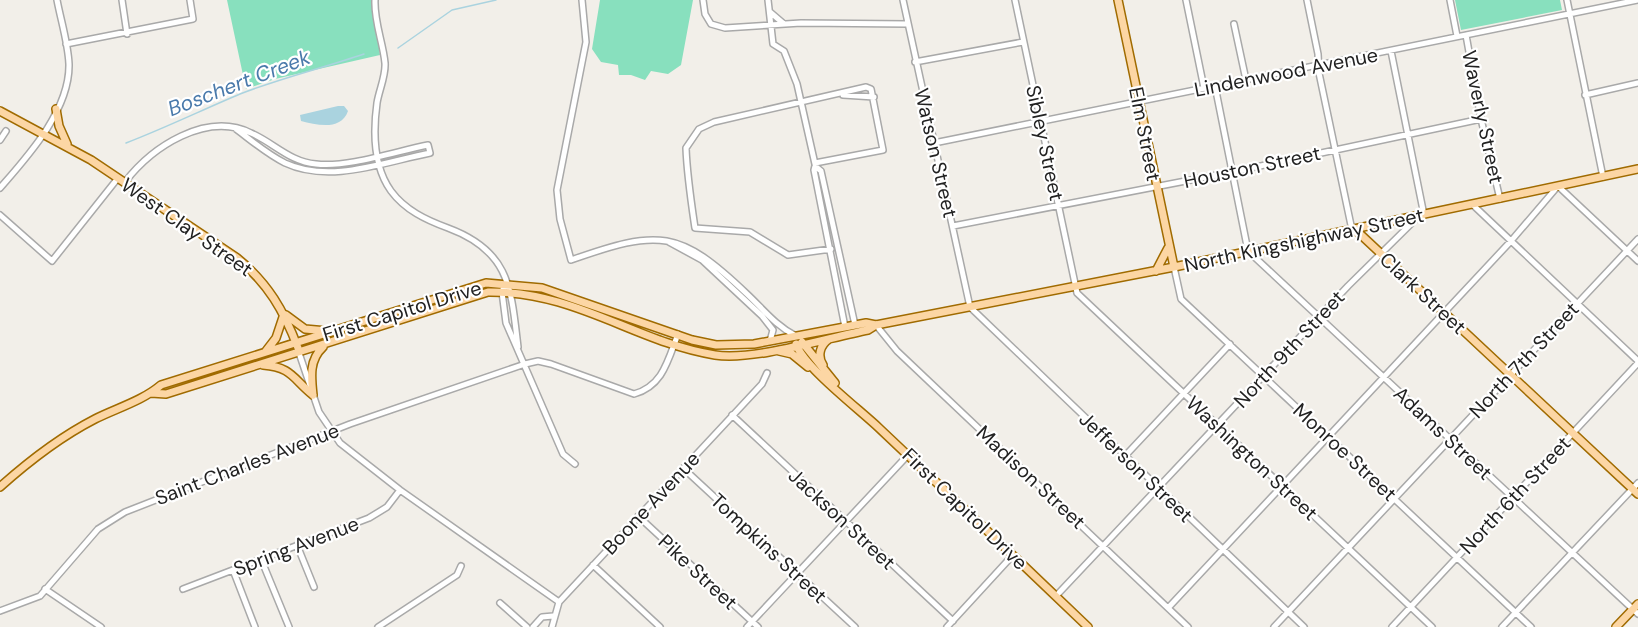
<svg xmlns="http://www.w3.org/2000/svg" width="1638" height="627" viewBox="0 0 1638 627" font-family="'DM Sans',sans-serif">
<style>
.pitch{fill:#88e0be}
.water{fill:#aad3df}
.lines{fill:none;stroke-linecap:round;stroke-linejoin:round}
.stream{stroke:#aad3df;stroke-width:1.5}
.minor-casing{stroke:#a9a9a9;stroke-width:8}
.major-casing{stroke:#a06b00;stroke-width:10}
.minor{stroke:#fff;stroke-width:5}
.major{stroke:#fcd6a4;stroke-width:7}
.labels{text-anchor:middle;dominant-baseline:central;stroke-width:4.5;stroke-linejoin:round;paint-order:stroke}
.street-label{font-size:20px;fill:#222;stroke:#fff}
.water-label{font-size:21px;font-style:italic;fill:#4a7aab;stroke:#fff}
</style>
<rect width="100%" height="100%" fill="#f2efe9"/>
<path class="pitch" d="M 227,0 L 373,0 L 380,55 L 275,79 L 246,89 Z
M 600,0 L 693,0 L 681,65 L 668,74 L 651,71 L 645,80 L 631,75 L 619,75 L 618,65 L 601,62 L 592,49 Z
M 1455,0 L 1560,0 L 1562,10 L 1461,30 Z"/>
<path class="water" d="M 338,106 L 344,106 L 348,111 C 341,131 317,125 301,121 L 300,115 Z"/>
<g class="lines">
<path class="stream" d="M 398,48 L 452,10 L 496,0
M 126,143 C 165,128 202,110 240,94 C 281,78 323,68 364,54"/>
<defs>
<path id="minor" d="M 122,0 L 127,34
M 375,0 C 374,22 383,42 385,63 C 386,76 379,90 377,103 C 373,132 374,167 391,191 C 405,210 426,220 448,228 C 510,251 511,288 518,347
M 582,0 L 586,42 L 557,190 L 560,219 L 571,260 C 659,229 679,229 747,294 C 763,309 776,326 796,336
M 703,0 L 705,14 L 711,24 L 725,28 L 801,23 L 908,24
M 768,0 L 773,44 L 784,51 L 797,84 L 815,164
M 903,0 L 970,307 L 1304,627
M 1015,0 L 1077,293 L 1432,627
M 1186,0 L 1204,88
M 1307,0 L 1318,54 L 1319,73 L 1352,230
M 1450,0 L 1457,36
M 1567,0 L 1603,177
M 770,12 L 784,24
M 1234,24 L 1246,80
M 1466,35 L 1481,119 L 1500,199
M 66,44 L 193,19 L 190,0
M 915,62 L 1023,42
M 1215,86 L 1248,251 L 1638,614
M 843,95 L 874,97
M 1585,95 L 1638,83
M 0,140 L 6,131
M 934,143 L 1638,0
M 815,163 L 883,150 L 871,89 L 866,87 L 714,122 L 699,129 L 686,148 C 687,175 691,201 695,228 L 750,232 L 788,255 L 831,249
M 125,182 C 152,147 206,111 251,133 C 274,143 290,162 316,164 C 347,168 397,151 428,145 L 430,153 C 384,162 330,184 285,163 C 267,154 252,141 236,129
M 0,188 C 28,156 70,110 69,64 C 68,43 61,21 57,0
M 1473,205 L 1638,361
M 0,215 L 52,261 L 118,178
M 953,226 L 1232,172 L 1481,119
M 669,242 L 702,260 L 762,316 L 773,330 L 770,341
M 1174,267 L 1181,299 L 1531,627
M 505,284 L 502,292 L 506,323 L 563,454 L 575,464
M 876,325 L 897,351 L 1188,627
M 845,327 L 814,170 L 815,166 L 821,171 L 855,325
M 299,353 L 319,412 L 340,443 L 400,490 L 559,602
M 732,415 L 953,621
M 1125,456 L 1230,344
M 683,468 L 855,627
M 638,516 L 758,627
M 297,545 L 314,587
M 261,559 L 289,627
M 593,565 L 660,627
M 233,570 L 255,627
M 45,589 L 101,627
M 183,589 L 369,518 L 387,507 L 400,490
M 1056,596 L 1348,286 L 1415,220 L 1424,215 L 1391,51
M 500,603 L 527,627
M 1168,608 L 1511,241 L 1558,186 L 1638,261
M 0,611 L 40,596 L 98,529 L 125,512 L 350,424 L 525,364 L 538,361 L 551,364 L 634,394 C 663,386 668,360 678,334
M 378,627 L 457,575 L 461,566
M 533,627 L 542,617 L 553,616
M 552,627 L 559,602 L 762,384 L 767,373
M 747,627 L 908,455
M 947,627 L 1013,555
M 1274,627 L 1638,239
M 1392,627 L 1638,363
M 1502,627 L 1638,483"/>
<path id="major" d="M 1118,0 L 1174,267
M 56,109 L 59,126 L 67,144
M 0,111 L 91,160 L 237,258 C 268,283 284,311 298,348
M 1352,230 L 1360,234 L 1638,494
M 1156,271 L 1168,248
M 286,315 L 305,329 L 327,331
M 802,342 L 835,383
M 796,344 C 804,367 859,409 879,428 C 949,494 1019,561 1088,627
M 266,351 L 276,338 L 284,314
M 779,351 L 792,354 L 808,367
M 263,365 C 292,367 293,379 313,395
M 823,365 C 817,356 820,345 829,339
M 151,393 L 166,394 L 488,292 C 576,291 635,342 715,355 C 754,361 827,338 868,330 L 876,325
M 313,395 C 311,377 309,360 323,347
M 0,487 C 29,461 60,437 95,419 C 117,408 142,401 161,385 L 486,283 L 542,288 L 692,340 L 716,345 L 754,344 L 866,323 L 876,325 L 1174,267 L 1638,169
M 1616,627 L 1638,604"/>
</defs>
<use href="#minor" class="minor-casing"/>
<use href="#major" class="major-casing"/>
<use href="#minor" class="minor"/>
<use href="#major" class="major"/>
</g>
<g class="labels">
<g class="street-label">
<text transform="translate(1286 72) rotate(-11)">Lindenwood Avenue</text>
<text transform="translate(1483 117) rotate(78)">Waverly Street</text>
<text transform="translate(1145 134) rotate(79)">Elm Street</text>
<text transform="translate(1045 143) rotate(78)">Sibley Street</text>
<text transform="translate(936 153) rotate(77)">Watson Street</text>
<text transform="translate(1252 167) rotate(-12)">Houston Street</text>
<text transform="translate(187 227) rotate(35)">West Clay Street</text>
<text transform="translate(1304 240) rotate(-12)">North Kingshighway Street</text>
<text transform="translate(1423 293) rotate(43)">Clark Street</text>
<text transform="translate(402 311) rotate(-17)">First Capitol Drive</text>
<text transform="translate(1289 349) rotate(-47)">North 9th Street</text>
<text transform="translate(1524 360) rotate(-47)">North 7th Street</text>
<text transform="translate(1443 433) rotate(43)">Adams Street</text>
<text transform="translate(1345 452) rotate(43)">Monroe Street</text>
<text transform="translate(1252 458) rotate(43)">Washington Street</text>
<text transform="translate(247 464) rotate(-21)">Saint Charles Avenue</text>
<text transform="translate(1136 467) rotate(44)">Jefferson Street</text>
<text transform="translate(1031 477) rotate(43)">Madison Street</text>
<text transform="translate(1515 495) rotate(-47)">North 6th Street</text>
<text transform="translate(651 503) rotate(-47)">Boone Avenue</text>
<text transform="translate(965 509) rotate(44)">First Capitol Drive</text>
<text transform="translate(842 519) rotate(43)">Jackson Street</text>
<text transform="translate(296 546) rotate(-21)">Spring Avenue</text>
<text transform="translate(769 548) rotate(43)">Tompkins Street</text>
<text transform="translate(698 572) rotate(43)">Pike Street</text>
</g>
<g class="water-label">
<text transform="translate(239 83) rotate(-21)">Boschert Creek</text>
</g>
</g>
</svg>
